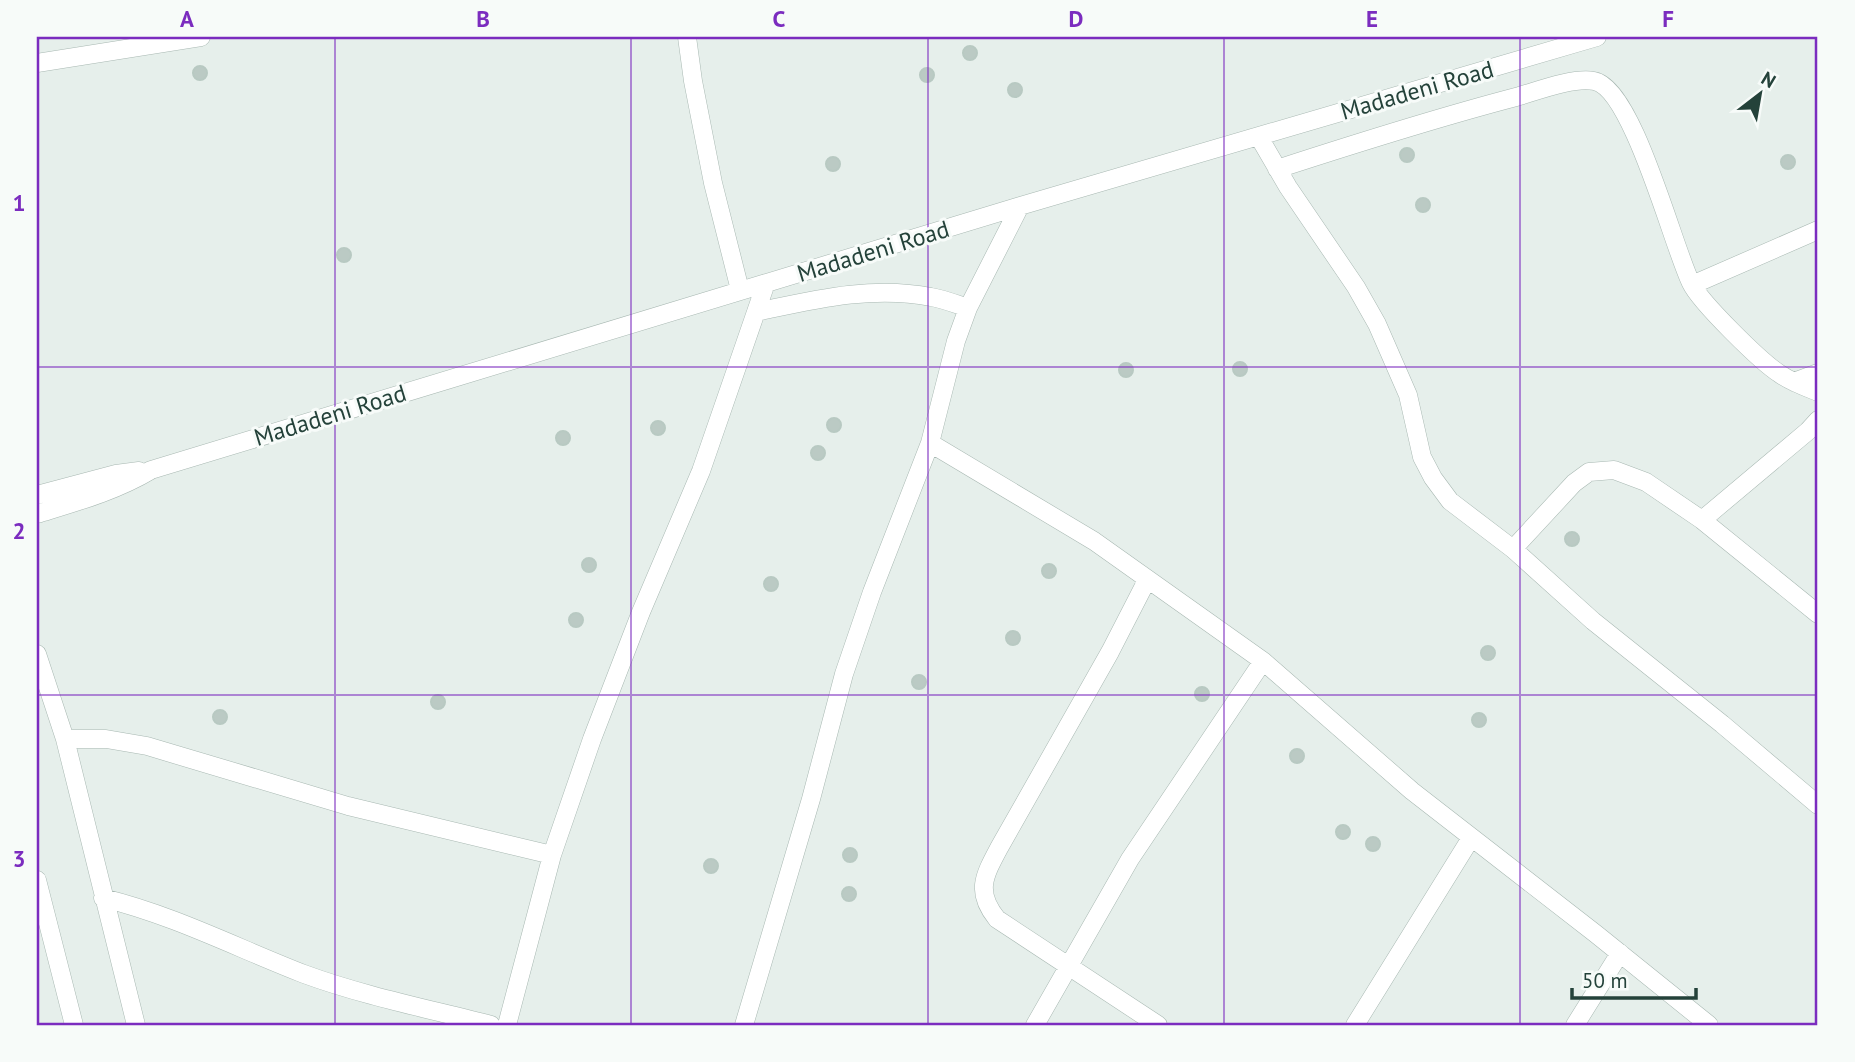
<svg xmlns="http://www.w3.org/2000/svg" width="1855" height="1062" viewBox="0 0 1855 1062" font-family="'PT Sans',sans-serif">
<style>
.building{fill:#bbcac4;stroke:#b8c9c2;stroke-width:2}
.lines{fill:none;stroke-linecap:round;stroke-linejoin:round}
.minor-casing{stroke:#a8b8b2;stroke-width:19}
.minor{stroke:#fff;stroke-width:18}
.grid{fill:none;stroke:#7b2cbf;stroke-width:2;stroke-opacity:0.55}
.labels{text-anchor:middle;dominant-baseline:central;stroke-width:6;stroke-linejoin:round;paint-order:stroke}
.street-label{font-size:24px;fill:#24423a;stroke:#f7fbf9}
.neatline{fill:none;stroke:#7b2cbf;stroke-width:2.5}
.grid-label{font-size:23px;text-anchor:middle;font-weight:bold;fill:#7b2cbf}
</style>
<rect width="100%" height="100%" fill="#e6efeb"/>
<path class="building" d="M963 53a7 7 0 1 1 14 0a7 7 0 1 1-14 0Z
M193 73a7 7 0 1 1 14 0a7 7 0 1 1-14 0Z
M920 75a7 7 0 1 1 14 0a7 7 0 1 1-14 0Z
M1008 90a7 7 0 1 1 14 0a7 7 0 1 1-14 0Z
M1400 155a7 7 0 1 1 14 0a7 7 0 1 1-14 0Z
M1781 162a7 7 0 1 1 14 0a7 7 0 1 1-14 0Z
M826 164a7 7 0 1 1 14 0a7 7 0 1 1-14 0Z
M1416 205a7 7 0 1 1 14 0a7 7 0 1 1-14 0Z
M337 255a7 7 0 1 1 14 0a7 7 0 1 1-14 0Z
M1233 369a7 7 0 1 1 14 0a7 7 0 1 1-14 0Z
M1119 370a7 7 0 1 1 14 0a7 7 0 1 1-14 0Z
M827 425a7 7 0 1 1 14 0a7 7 0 1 1-14 0Z
M651 428a7 7 0 1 1 14 0a7 7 0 1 1-14 0Z
M556 438a7 7 0 1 1 14 0a7 7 0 1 1-14 0Z
M811 453a7 7 0 1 1 14 0a7 7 0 1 1-14 0Z
M1565 539a7 7 0 1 1 14 0a7 7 0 1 1-14 0Z
M582 565a7 7 0 1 1 14 0a7 7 0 1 1-14 0Z
M1042 571a7 7 0 1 1 14 0a7 7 0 1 1-14 0Z
M764 584a7 7 0 1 1 14 0a7 7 0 1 1-14 0Z
M569 620a7 7 0 1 1 14 0a7 7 0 1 1-14 0Z
M1006 638a7 7 0 1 1 14 0a7 7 0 1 1-14 0Z
M1481 653a7 7 0 1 1 14 0a7 7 0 1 1-14 0Z
M912 682a7 7 0 1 1 14 0a7 7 0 1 1-14 0Z
M1195 694a7 7 0 1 1 14 0a7 7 0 1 1-14 0Z
M431 702a7 7 0 1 1 14 0a7 7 0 1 1-14 0Z
M213 717a7 7 0 1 1 14 0a7 7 0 1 1-14 0Z
M1472 720a7 7 0 1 1 14 0a7 7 0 1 1-14 0Z
M1290 756a7 7 0 1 1 14 0a7 7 0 1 1-14 0Z
M1336 832a7 7 0 1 1 14 0a7 7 0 1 1-14 0Z
M1366 844a7 7 0 1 1 14 0a7 7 0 1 1-14 0Z
M843 855a7 7 0 1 1 14 0a7 7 0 1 1-14 0Z
M704 866a7 7 0 1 1 14 0a7 7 0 1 1-14 0Z
M842 894a7 7 0 1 1 14 0a7 7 0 1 1-14 0Z"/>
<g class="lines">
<defs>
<path id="minor" d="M 687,37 L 693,81 L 713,183 L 740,290
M 37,63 L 201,37
M 1259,137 L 1288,187 L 1356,287 L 1377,324 L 1408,395 L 1422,457 L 1433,478 L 1450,501 L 1513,549 L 1593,621 L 1722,724 L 1818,805
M 1277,169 C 1357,143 1436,118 1516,97 C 1537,91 1573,77 1594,81 C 1633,88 1673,247 1691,283 C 1700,302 1761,362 1780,374 C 1791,382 1805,387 1818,392
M 1692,285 L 1818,230
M 756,312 C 813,300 872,285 931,297 C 943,299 956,304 968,308
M 1794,382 L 1818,373
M 930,443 L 1094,541 L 1263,661 L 1412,791 L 1596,934 L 1709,1025
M 37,495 L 116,474 L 139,471
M 37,514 C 76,502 116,491 151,470 L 1020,206 L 1597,37
M 1702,520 L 1808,431 L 1818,420
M 1513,549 L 1574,483 L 1589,472 L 1614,470 L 1646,482 L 1702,520 L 1818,614
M 1147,580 L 1110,652 L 999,848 C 984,876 975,892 997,919 L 1158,1025
M 37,654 L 65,739 L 136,1025
M 65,739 L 106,739 L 147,746 L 348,806 L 552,855
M 37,880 L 74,1025
M 103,898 C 173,915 237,948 304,974 C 364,996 429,1009 491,1025
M 507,1025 L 552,855 L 592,739 L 641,612 L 701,471 L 766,283
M 744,1025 L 811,799 L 844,674 L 872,592 L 930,443 L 956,341 L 968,308 L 1020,206
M 1035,1025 L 1130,859 L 1263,661
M 1355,1025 L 1471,838
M 1575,1025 L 1620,953"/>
</defs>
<use href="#minor" class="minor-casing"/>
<use href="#minor" class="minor"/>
</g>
<path class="grid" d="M 335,37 L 335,1025M 631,37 L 631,1025M 928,37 L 928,1025M 1224,37 L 1224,1025M 1520,37 L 1520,1025M 37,367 L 1818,367M 37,695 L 1818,695"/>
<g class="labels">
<g class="street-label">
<text transform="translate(1417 90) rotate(-16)">Madadeni Road</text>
<text transform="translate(873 251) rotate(-17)">Madadeni Road</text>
<text transform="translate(330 415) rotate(-17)">Madadeni Road</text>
</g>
</g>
<rect width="1855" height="1062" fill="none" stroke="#f7fbf9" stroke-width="77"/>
<g transform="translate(1760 94) rotate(31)" stroke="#f7fbf9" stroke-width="5" paint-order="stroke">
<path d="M0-5L12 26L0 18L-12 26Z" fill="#24423a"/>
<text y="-10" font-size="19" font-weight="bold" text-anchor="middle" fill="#24423a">N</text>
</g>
<path d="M1572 988v10h124v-10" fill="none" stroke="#24423a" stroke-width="3.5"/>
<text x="1582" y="988" font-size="21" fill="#24423a" stroke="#f7fbf9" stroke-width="5" paint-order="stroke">50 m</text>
<rect x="38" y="38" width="1778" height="986" class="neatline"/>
<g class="grid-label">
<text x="187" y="27">A</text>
<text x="483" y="27">B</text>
<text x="779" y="27">C</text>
<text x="1076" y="27">D</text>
<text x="1372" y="27">E</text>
<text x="1668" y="27">F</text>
<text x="19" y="211">1</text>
<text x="19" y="539">2</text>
<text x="19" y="867">3</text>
</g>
</svg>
